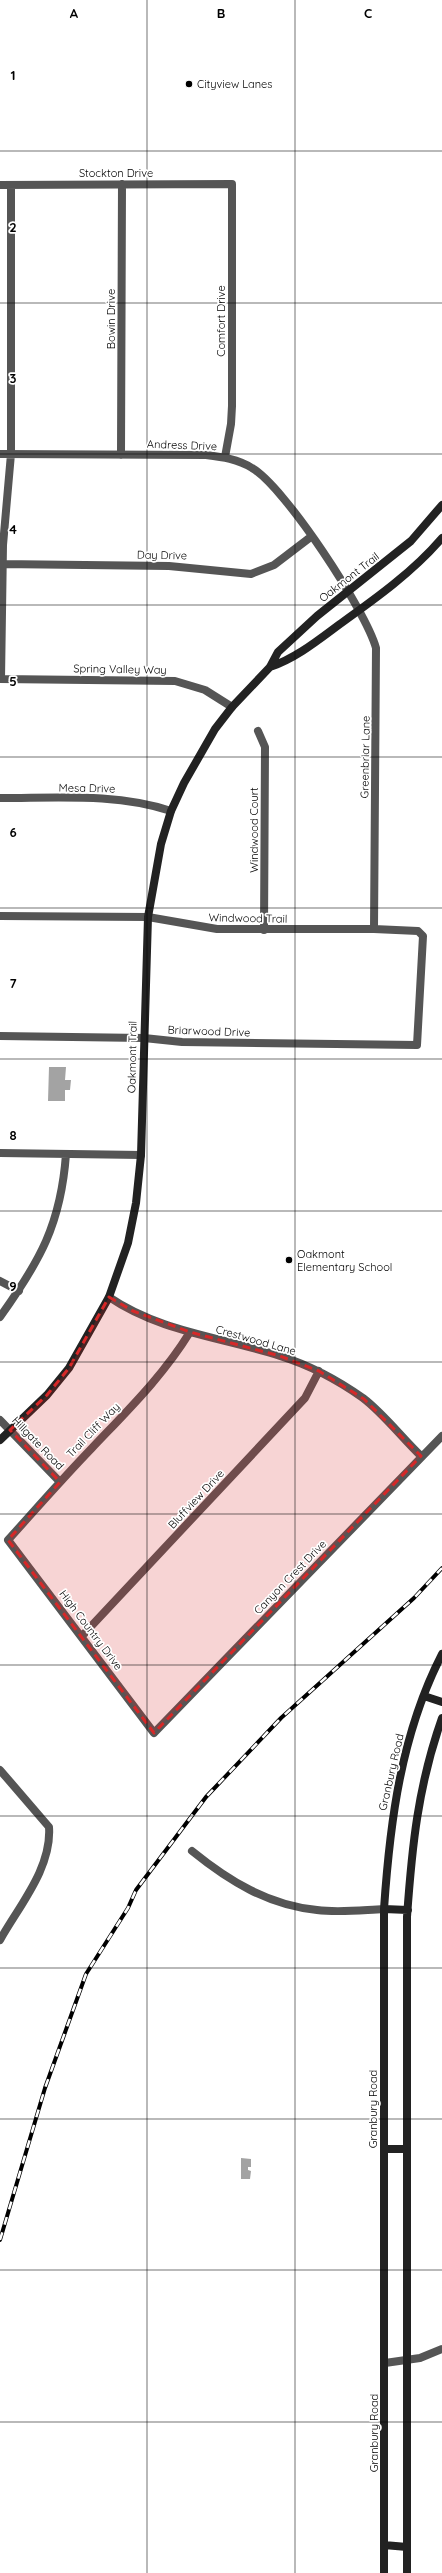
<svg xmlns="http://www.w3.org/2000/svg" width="442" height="2573" viewBox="0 0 442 2573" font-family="Quicksand,sans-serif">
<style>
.water{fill:#a3a3a3}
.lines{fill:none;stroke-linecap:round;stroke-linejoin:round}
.street{stroke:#555;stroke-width:8}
.secondary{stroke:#222;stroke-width:8}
.rail-casing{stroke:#000;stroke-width:4}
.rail{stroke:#fff;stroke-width:2.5;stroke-dasharray:8;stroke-linecap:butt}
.marked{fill:#d62828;fill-opacity:0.2;stroke:#d62828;stroke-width:3;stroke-dasharray:8 5;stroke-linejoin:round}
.grid{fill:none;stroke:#000;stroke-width:1;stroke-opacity:0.55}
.poi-dot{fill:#000;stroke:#fff;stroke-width:1.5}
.labels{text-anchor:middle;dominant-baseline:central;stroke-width:3.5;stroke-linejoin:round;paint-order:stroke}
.poi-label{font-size:11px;fill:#000;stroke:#fff;text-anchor:start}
.street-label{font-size:11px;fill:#000;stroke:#fff}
.grid-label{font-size:13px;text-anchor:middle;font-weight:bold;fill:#000;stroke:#fff;stroke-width:3.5;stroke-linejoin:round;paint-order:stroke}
</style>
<rect width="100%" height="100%" fill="#fff"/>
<path class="water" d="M 49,1067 L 66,1067 L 65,1080 L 71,1080 L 70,1090 L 65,1090 L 65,1101 L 48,1101 Z
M 241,2158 L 251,2159 L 251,2167 L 248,2167 L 248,2170 L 251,2171 L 250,2179 L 241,2179 Z"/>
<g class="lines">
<path class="street" d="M 0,185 L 232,184 L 232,406 L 231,424 L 225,457
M 0,454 L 206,455 C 222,457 238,459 252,468 C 285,487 366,611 376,648 L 374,929
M 121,455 L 122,184
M 0,564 L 169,566 L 251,574 L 274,565 L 312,536
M 0,679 L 175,681 L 205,690 L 232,707
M 1,679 L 3,545 L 11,454 L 11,185
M 258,731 L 265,747 L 264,930
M 0,798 C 57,798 117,793 171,811
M 0,916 L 148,917 L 217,929 L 374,929 L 418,931 L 423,936 L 417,1045 L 182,1042 L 144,1038 L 0,1036
M 0,1153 L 141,1155
M 0,1281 L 19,1291
M 109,1297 C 160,1332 222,1337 280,1356 C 309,1365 339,1381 363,1398 C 384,1414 402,1438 421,1456
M 0,1317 C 40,1261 61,1224 66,1154
M 190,1332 C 163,1376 127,1411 92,1448 C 63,1478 36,1509 8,1540 L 154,1733 L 442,1436
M 0,1420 L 60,1482
M 82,1636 L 305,1398 L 319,1371
M 0,1770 L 49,1827 C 52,1868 19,1906 0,1940
M 192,1851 C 229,1881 268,1905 317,1910 C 339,1913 362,1910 384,1909
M 385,2363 L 420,2358 L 442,2349"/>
<path class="secondary" d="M 270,667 C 296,658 317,641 340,624 C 375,599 413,572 442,538
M 0,1440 L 47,1395 L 69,1368 L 109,1297 L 128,1243 L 136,1203 L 141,1155 L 148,917 L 161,844 L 171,811 L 184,783 L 215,729 L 232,707 L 270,667 L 278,652 L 317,616 L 411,541 L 442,505
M 424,1696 L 442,1702
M 384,1909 L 408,1910
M 384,2149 L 407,2149
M 384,2545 L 407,2547
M 384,2573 L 384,1909 C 390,1821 401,1734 442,1654
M 407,2573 L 407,1917 C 412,1846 418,1786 442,1718"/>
<defs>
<path id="rail" d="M 0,2240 L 45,2088 L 86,1974 L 128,1908 L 136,1890 L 206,1797 L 281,1718 L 414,1598 L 442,1568"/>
</defs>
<use href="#rail" class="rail-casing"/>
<use href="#rail" class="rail"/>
</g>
<path class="marked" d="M 109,1297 L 133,1311 L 190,1332 L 280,1356 L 319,1371 L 364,1399 L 421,1456 L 154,1733 L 8,1540 L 60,1482 L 10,1430 L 47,1395 L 69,1368 Z"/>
<path class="grid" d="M 147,0 L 147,2573M 295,0 L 295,2573M 0,151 L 442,151M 0,303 L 442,303M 0,454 L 442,454M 0,605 L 442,605M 0,757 L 442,757M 0,908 L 442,908M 0,1059 L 442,1059M 0,1211 L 442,1211M 0,1362 L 442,1362M 0,1514 L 442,1514M 0,1665 L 442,1665M 0,1816 L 442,1816M 0,1968 L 442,1968M 0,2119 L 442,2119M 0,2270 L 442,2270M 0,2422 L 442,2422"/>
<g class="poi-dot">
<circle cx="189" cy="84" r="4"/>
<circle cx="289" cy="1260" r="4"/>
</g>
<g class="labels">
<g class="poi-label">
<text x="197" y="84">Cityview Lanes</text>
<text x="297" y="1254">Oakmont<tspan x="297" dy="13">Elementary School</tspan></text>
</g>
<g class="street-label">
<text x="116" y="173">Stockton Drive</text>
<text transform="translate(111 319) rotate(-90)">Bowin Drive</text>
<text transform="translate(221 321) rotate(-90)">Comfort Drive</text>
<text transform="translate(182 445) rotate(2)">Andress Drive</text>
<text transform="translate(162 555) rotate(1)">Day Drive</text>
<text transform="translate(349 577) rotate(-38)">Oakmont Trail</text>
<text transform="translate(120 669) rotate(1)">Spring Valley Way</text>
<text transform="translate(365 757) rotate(-89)">Greenbriar Lane</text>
<text transform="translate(87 788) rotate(1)">Mesa Drive</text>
<text transform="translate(254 830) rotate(-90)">Windwood Court</text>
<text transform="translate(248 918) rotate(1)">Windwood Trail</text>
<text transform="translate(209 1031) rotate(2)">Briarwood Drive</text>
<text transform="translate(132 1057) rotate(-89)">Oakmont Trail</text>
<text transform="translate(256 1340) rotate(16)">Crestwood Lane</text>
<text transform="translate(93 1430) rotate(-46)">Trail Cliff Way</text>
<text transform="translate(38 1443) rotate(46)">Hillgate Road</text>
<text transform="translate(196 1499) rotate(-47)">Bluffview Drive</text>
<text transform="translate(290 1577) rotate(-46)">Canyon Crest Drive</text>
<text transform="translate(91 1630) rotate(53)">High Country Drive</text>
<text transform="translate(391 1772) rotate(-77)">Granbury Road</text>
<text transform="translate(373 2109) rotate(-90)">Granbury Road</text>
<text transform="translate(374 2433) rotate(-90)">Granbury Road</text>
</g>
</g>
<g class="grid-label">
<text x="74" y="18">A</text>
<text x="221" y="18">B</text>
<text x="368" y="18">C</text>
<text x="13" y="80">1</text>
<text x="13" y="232">2</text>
<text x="13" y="383">3</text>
<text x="13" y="534">4</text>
<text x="13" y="686">5</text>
<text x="13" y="837">6</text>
<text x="13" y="988">7</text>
<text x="13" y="1140">8</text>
<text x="13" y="1291">9</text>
</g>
</svg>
